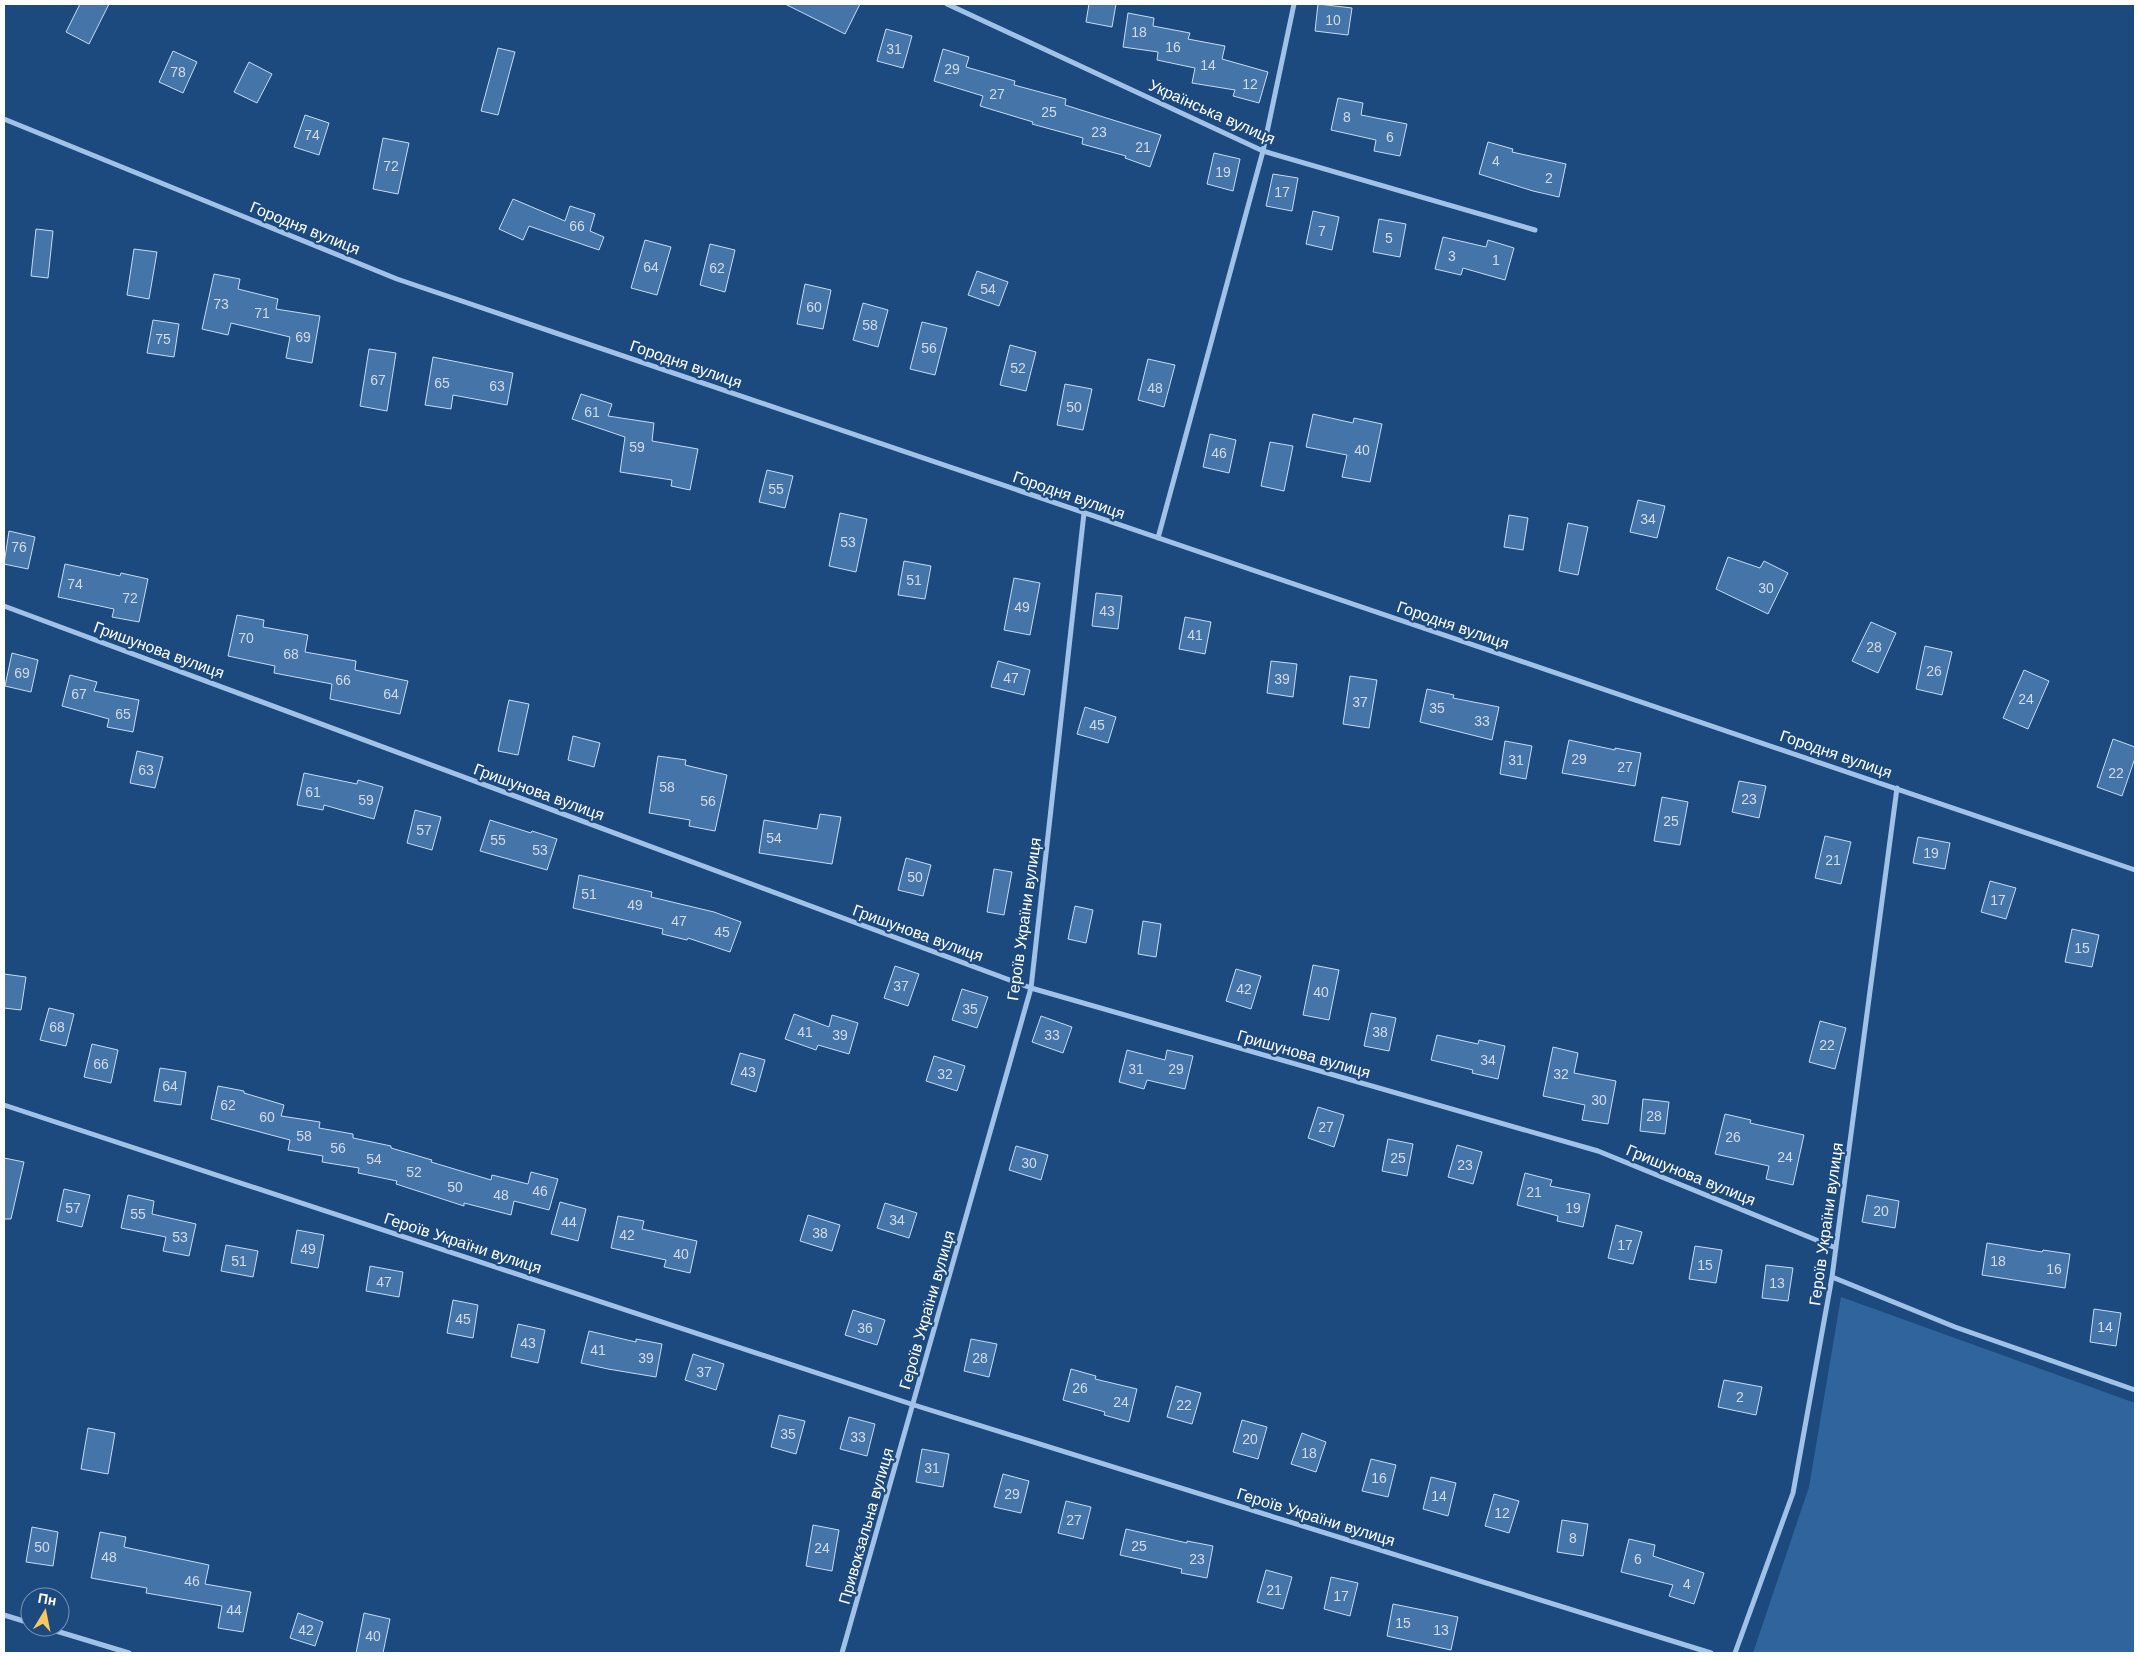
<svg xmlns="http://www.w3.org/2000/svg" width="2139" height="1657" viewBox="0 0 2139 1657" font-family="Helvetica,sans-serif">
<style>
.green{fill:#30649c}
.building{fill:#4574a8;stroke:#c4dcf6}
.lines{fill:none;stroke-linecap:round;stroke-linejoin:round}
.street{stroke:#a0c2e8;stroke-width:5}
.labels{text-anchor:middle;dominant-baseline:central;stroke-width:4.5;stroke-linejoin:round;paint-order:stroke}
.number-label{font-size:14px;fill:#d0dce9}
.street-label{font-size:16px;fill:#fff;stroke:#1d4a7e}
</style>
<rect width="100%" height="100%" fill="#1d4a7e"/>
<path class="green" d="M 1841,1297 L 2135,1403 L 2135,1653 L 1753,1653 L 1809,1487 Z"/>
<path class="building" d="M 80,4 L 109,4 L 89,44 L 66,32 Z
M 785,4 L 860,4 L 845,34 Z
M 1089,4 L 1116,4 L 1112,27 L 1086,22 Z
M 1318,4 L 1352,8 L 1348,35 L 1315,31 Z
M 1128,13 L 1154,18 L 1153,26 L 1190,33 L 1188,39 L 1225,46 L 1222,59 L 1268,72 L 1259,103 L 1233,96 L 1235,90 L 1192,83 L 1195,68 L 1157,60 L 1158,52 L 1123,47 Z
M 886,29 L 912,36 L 903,68 L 877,61 Z
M 498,48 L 515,52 L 498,115 L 481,111 Z
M 943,49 L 969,57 L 966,67 L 1015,81 L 1014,85 L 1066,99 L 1065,105 L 1161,135 L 1150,167 L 1125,158 L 1126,156 L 1082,144 L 1083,138 L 1032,124 L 1033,122 L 980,106 L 983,96 L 934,81 Z
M 173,51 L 197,62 L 183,93 L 159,82 Z
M 249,62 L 272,74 L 257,103 L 234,92 Z
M 1338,98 L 1363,103 L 1361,115 L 1407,124 L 1400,156 L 1374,151 L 1376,140 L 1331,130 Z
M 305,115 L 329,123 L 319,155 L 294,147 Z
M 383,138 L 409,143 L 398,194 L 373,189 Z
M 1488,142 L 1513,149 L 1512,152 L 1566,164 L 1559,197 L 1533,191 L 1479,174 Z
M 1214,153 L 1240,159 L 1233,191 L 1207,184 Z
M 1273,174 L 1298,178 L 1292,211 L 1266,206 Z
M 513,199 L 565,221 L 570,206 L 595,214 L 590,231 L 604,237 L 599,250 L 529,226 L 523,240 L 499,229 Z
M 1313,211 L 1339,217 L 1332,250 L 1306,244 Z
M 1379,219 L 1406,224 L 1400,257 L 1373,252 Z
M 36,229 L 53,231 L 48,278 L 31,276 Z
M 1443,237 L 1486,247 L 1488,240 L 1514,248 L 1505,280 L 1463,268 L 1461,275 L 1435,269 Z
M 645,240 L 671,247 L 657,295 L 631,288 Z
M 710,244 L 735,250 L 725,292 L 700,285 Z
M 134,249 L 157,252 L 149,299 L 127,295 Z
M 977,271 L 1008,282 L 999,306 L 968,295 Z
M 214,274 L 240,279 L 238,289 L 278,299 L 276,309 L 320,316 L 312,363 L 286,358 L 290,337 L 231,323 L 228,335 L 202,329 Z
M 805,284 L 831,290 L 823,329 L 797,324 Z
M 863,303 L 888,310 L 878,347 L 853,340 Z
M 153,320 L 179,324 L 174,357 L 147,353 Z
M 922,322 L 947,328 L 935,375 L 910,369 Z
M 1010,345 L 1036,352 L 1026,391 L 1000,385 Z
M 369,349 L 396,353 L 387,411 L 360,406 Z
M 433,357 L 513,373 L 507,405 L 453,395 L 451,409 L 425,405 Z
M 1148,359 L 1175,365 L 1164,407 L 1138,400 Z
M 1065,384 L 1092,389 L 1083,430 L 1057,425 Z
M 581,394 L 612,404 L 608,416 L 654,423 L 652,441 L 698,449 L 690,490 L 671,486 L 672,480 L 620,472 L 625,437 L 572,419 Z
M 1313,414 L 1353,423 L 1354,418 L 1382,424 L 1370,482 L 1342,477 L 1347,455 L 1306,447 Z
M 1210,434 L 1236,440 L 1229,473 L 1203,467 Z
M 1270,442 L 1293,446 L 1284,491 L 1261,486 Z
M 767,470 L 793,476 L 785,508 L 759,502 Z
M 1638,500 L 1665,506 L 1657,538 L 1630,532 Z
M 840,513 L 867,519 L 856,572 L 829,566 Z
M 1509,515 L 1528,518 L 1523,550 L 1504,547 Z
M 1568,523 L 1588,527 L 1578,575 L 1559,571 Z
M 9,531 L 35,537 L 28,569 L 4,564 Z
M 1728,557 L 1760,568 L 1764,561 L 1788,573 L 1768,614 L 1716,589 Z
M 904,561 L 931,566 L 925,599 L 898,595 Z
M 65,564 L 120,576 L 121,573 L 148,579 L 139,622 L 112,617 L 114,609 L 58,597 Z
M 1014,578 L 1040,583 L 1030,635 L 1004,630 Z
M 1096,593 L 1122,596 L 1118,629 L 1092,626 Z
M 237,615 L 264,620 L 263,627 L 308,635 L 305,652 L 356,661 L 355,670 L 408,681 L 400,714 L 330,699 L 332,684 L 274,673 L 275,666 L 228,656 Z
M 1185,617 L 1211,622 L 1205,654 L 1179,649 Z
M 1871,622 L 1896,633 L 1878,673 L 1852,661 Z
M 1925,646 L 1952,652 L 1942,695 L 1916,689 Z
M 12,653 L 38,660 L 31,692 L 5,686 Z
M 998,661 L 1030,670 L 1024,695 L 991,687 Z
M 1271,661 L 1297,664 L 1293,697 L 1267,693 Z
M 2024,670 L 2049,681 L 2028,729 L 2003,718 Z
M 70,675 L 97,682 L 94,691 L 139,700 L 133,732 L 107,727 L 109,719 L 62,706 Z
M 1350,676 L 1377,680 L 1369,728 L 1343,724 Z
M 1427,689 L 1454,695 L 1453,698 L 1499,707 L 1492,740 L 1420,722 Z
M 509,700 L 529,704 L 518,755 L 498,751 Z
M 1085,707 L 1116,717 L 1108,743 L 1077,734 Z
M 573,736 L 600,743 L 594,767 L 568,760 Z
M 2113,739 L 2135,747 L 2135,758 L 2122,796 L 2097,787 Z
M 1569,740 L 1615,750 L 1615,748 L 1641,753 L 1635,786 L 1562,773 Z
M 1505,741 L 1532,746 L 1526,779 L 1500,774 Z
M 137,751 L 163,757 L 155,788 L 130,783 Z
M 658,756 L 686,760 L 685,765 L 727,775 L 715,831 L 689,826 L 690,820 L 649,813 Z
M 304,773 L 357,784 L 358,780 L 383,787 L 374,819 L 324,805 L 323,810 L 297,805 Z
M 1739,781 L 1766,786 L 1759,818 L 1732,812 Z
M 1662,797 L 1688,802 L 1680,845 L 1654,841 Z
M 415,810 L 441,817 L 432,850 L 407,843 Z
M 820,814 L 841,817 L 832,864 L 759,853 L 764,820 L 817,829 Z
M 490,820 L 531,833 L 532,831 L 557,839 L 547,870 L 480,851 Z
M 1825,836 L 1851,842 L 1841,884 L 1815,878 Z
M 1918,837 L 1950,843 L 1945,869 L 1913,863 Z
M 906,858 L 931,865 L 923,896 L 898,890 Z
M 994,869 L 1012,872 L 1004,915 L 987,912 Z
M 579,875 L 652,892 L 651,897 L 714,912 L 741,922 L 730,952 L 688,938 L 687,940 L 662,934 L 663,929 L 573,908 Z
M 1990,881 L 2016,888 L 2006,919 L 1981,912 Z
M 1075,906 L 1093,910 L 1086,943 L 1068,939 Z
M 1143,921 L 1161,924 L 1156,957 L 1138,954 Z
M 2072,929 L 2099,935 L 2092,967 L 2065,962 Z
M 1313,965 L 1339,970 L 1329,1020 L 1303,1015 Z
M 895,966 L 919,974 L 908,1006 L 884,998 Z
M 1236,969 L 1261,976 L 1251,1009 L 1226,1001 Z
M 4,974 L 26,977 L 21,1010 L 4,1008 Z
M 962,989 L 988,997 L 977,1028 L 952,1020 Z
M 49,1008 L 74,1014 L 66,1046 L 40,1040 Z
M 1371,1013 L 1396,1018 L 1389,1051 L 1364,1046 Z
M 794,1014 L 829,1027 L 832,1015 L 858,1023 L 849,1054 L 818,1045 L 816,1050 L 785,1039 Z
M 1041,1016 L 1072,1027 L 1063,1053 L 1032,1042 Z
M 1820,1021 L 1846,1028 L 1835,1069 L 1809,1062 Z
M 1437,1035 L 1478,1044 L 1479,1040 L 1505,1046 L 1498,1079 L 1472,1073 L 1473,1070 L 1431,1060 Z
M 92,1044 L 118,1050 L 111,1083 L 84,1077 Z
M 1553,1047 L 1578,1053 L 1574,1073 L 1616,1081 L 1608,1124 L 1582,1120 L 1585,1105 L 1543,1096 Z
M 1127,1050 L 1165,1060 L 1167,1050 L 1193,1056 L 1185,1089 L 1147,1080 L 1144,1089 L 1119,1082 Z
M 740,1053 L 765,1060 L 756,1092 L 731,1084 Z
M 934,1056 L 965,1066 L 957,1091 L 926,1081 Z
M 160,1068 L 186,1072 L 181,1105 L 154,1101 Z
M 218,1086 L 244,1091 L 244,1093 L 284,1105 L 281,1116 L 320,1122 L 319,1128 L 353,1134 L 353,1138 L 391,1146 L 391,1148 L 432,1160 L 431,1162 L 491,1180 L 492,1175 L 528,1184 L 531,1172 L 558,1179 L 549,1210 L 514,1201 L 511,1215 L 464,1203 L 464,1206 L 396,1184 L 397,1181 L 358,1173 L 359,1168 L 322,1162 L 323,1156 L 288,1150 L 290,1140 L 211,1119 Z
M 1643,1099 L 1669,1102 L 1665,1134 L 1640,1131 Z
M 1318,1107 L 1344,1115 L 1334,1147 L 1308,1138 Z
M 1725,1114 L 1751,1120 L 1750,1123 L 1804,1135 L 1793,1185 L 1766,1179 L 1769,1166 L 1715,1154 Z
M 1388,1139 L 1413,1144 L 1407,1176 L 1382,1171 Z
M 1457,1145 L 1482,1152 L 1473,1184 L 1448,1177 Z
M 1016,1146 L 1048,1155 L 1041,1180 L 1009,1170 Z
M 4,1158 L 24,1162 L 11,1219 L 4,1219 Z
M 1525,1173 L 1552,1180 L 1550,1186 L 1590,1194 L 1583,1227 L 1557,1221 L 1558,1216 L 1517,1205 Z
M 64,1189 L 90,1195 L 82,1227 L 57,1221 Z
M 128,1195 L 154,1201 L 152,1214 L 196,1224 L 189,1256 L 163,1251 L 166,1237 L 121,1228 Z
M 1867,1195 L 1899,1201 L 1895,1228 L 1862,1222 Z
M 560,1202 L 586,1209 L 578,1241 L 551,1234 Z
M 885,1203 L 917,1213 L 909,1238 L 877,1228 Z
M 808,1215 L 840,1225 L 832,1251 L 800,1241 Z
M 618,1216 L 644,1221 L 642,1229 L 697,1241 L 690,1273 L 664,1267 L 666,1260 L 611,1248 Z
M 1616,1225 L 1642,1232 L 1633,1264 L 1608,1258 Z
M 297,1230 L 324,1235 L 318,1268 L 291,1263 Z
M 1987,1243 L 2042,1252 L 2043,1250 L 2070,1254 L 2065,1288 L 1982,1275 Z
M 226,1245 L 258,1251 L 253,1277 L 221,1271 Z
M 1695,1246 L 1722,1250 L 1716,1283 L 1689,1279 Z
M 1766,1265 L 1793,1268 L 1788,1301 L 1762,1298 Z
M 370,1266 L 403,1272 L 399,1297 L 366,1291 Z
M 453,1300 L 478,1305 L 473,1338 L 447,1333 Z
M 2094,1309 L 2121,1313 L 2116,1346 L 2090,1342 Z
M 853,1310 L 885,1320 L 877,1345 L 845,1335 Z
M 518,1324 L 545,1330 L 538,1363 L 511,1357 Z
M 589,1331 L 636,1342 L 636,1339 L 662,1344 L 656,1377 L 608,1369 L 581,1363 Z
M 971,1339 L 997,1344 L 989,1377 L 964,1371 Z
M 693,1354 L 724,1364 L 716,1390 L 685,1380 Z
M 1071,1369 L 1096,1376 L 1095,1379 L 1137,1389 L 1129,1422 L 1104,1415 L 1105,1412 L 1063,1400 Z
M 1724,1380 L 1762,1387 L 1756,1415 L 1718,1407 Z
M 1176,1386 L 1201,1393 L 1192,1424 L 1167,1417 Z
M 779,1415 L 805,1421 L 796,1454 L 771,1447 Z
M 849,1417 L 875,1424 L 867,1456 L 840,1449 Z
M 1242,1420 L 1267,1427 L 1258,1459 L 1233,1452 Z
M 88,1428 L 115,1433 L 108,1474 L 81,1469 Z
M 1302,1433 L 1326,1442 L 1316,1472 L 1291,1464 Z
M 922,1449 L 949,1454 L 943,1487 L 916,1482 Z
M 1371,1459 L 1396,1465 L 1388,1497 L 1362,1491 Z
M 1003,1474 L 1029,1481 L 1021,1513 L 994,1507 Z
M 1431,1477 L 1456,1483 L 1448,1516 L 1423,1509 Z
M 1494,1494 L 1519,1501 L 1509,1533 L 1485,1526 Z
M 1066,1501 L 1091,1507 L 1083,1539 L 1058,1533 Z
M 1562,1520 L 1588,1524 L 1583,1556 L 1557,1552 Z
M 813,1525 L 839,1530 L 832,1571 L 806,1566 Z
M 32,1527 L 58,1532 L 53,1566 L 26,1562 Z
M 1126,1529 L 1187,1543 L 1187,1541 L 1213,1546 L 1207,1578 L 1181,1573 L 1182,1569 L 1120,1555 Z
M 100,1532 L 126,1537 L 124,1547 L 209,1565 L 205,1584 L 251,1592 L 243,1632 L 218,1628 L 222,1606 L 146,1593 L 147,1588 L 91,1578 Z
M 1629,1539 L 1655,1545 L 1653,1556 L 1704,1573 L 1694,1604 L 1669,1596 L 1673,1585 L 1621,1572 Z
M 1266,1570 L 1292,1577 L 1283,1609 L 1257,1602 Z
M 1331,1577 L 1358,1583 L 1350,1616 L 1324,1609 Z
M 1393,1604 L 1458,1617 L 1451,1650 L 1387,1636 Z
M 298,1613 L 323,1622 L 315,1646 L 290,1638 Z
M 364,1613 L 390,1619 L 383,1653 L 356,1653 Z"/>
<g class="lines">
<path class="street" d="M 947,4 L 1263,151 L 1535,230
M 4,119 L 397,279 L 2135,870
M 1158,538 L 1263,151 L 1294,4
M 4,606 L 1031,988 L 1598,1151 L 1836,1248
M 4,1105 L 914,1405 L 1711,1653
M 1832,1277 L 1955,1327 L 2135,1390
M 4,1615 L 30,1623
M 43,1627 L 129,1653
M 842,1653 L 1031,988 L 1084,513
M 1735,1653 L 1793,1493 L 1832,1277 L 1897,788"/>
</g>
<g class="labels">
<g class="number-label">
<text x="1333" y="20">10</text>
<text x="1139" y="32">18</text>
<text x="1173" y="47">16</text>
<text x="894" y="49">31</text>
<text x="1208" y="65">14</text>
<text x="952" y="69">29</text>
<text x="178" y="72">78</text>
<text x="1250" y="84">12</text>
<text x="997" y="94">27</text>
<text x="1049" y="112">25</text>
<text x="1347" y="117">8</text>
<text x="1099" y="132">23</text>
<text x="312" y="135">74</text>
<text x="1390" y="137">6</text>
<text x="1143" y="147">21</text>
<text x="1496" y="161">4</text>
<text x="391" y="166">72</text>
<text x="1223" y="172">19</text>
<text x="1549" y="178">2</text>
<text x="1282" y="192">17</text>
<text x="577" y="226">66</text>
<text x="1322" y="231">7</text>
<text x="1389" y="238">5</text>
<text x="1452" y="256">3</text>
<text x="1496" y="260">1</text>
<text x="651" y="267">64</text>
<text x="717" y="268">62</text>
<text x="988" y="289">54</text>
<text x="221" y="304">73</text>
<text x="814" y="307">60</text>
<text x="262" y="313">71</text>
<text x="870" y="325">58</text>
<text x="303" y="337">69</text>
<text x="163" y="339">75</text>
<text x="929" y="348">56</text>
<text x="1018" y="368">52</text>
<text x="378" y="380">67</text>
<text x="442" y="383">65</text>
<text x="497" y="386">63</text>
<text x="1155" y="388">48</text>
<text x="1074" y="407">50</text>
<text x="592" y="412">61</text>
<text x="637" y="447">59</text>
<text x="1362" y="450">40</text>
<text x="1219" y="453">46</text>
<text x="776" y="489">55</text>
<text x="1648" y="519">34</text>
<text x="848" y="542">53</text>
<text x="19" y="547">76</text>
<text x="914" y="580">51</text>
<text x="75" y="584">74</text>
<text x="1766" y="588">30</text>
<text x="130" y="598">72</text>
<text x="1022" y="607">49</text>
<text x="1107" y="611">43</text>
<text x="1195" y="635">41</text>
<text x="246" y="638">70</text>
<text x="1874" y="647">28</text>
<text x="291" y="654">68</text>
<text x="1934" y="671">26</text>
<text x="22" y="673">69</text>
<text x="1011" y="678">47</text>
<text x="1282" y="679">39</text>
<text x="343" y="680">66</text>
<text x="79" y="694">67</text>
<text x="391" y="694">64</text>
<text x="2026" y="699">24</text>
<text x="1360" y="702">37</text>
<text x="1437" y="708">35</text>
<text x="123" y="714">65</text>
<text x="1482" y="721">33</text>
<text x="1097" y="725">45</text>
<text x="1579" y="759">29</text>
<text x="1516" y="760">31</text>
<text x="1625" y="767">27</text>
<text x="146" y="770">63</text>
<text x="2116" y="773">22</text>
<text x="667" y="787">58</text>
<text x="313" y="792">61</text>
<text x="1749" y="799">23</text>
<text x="366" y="800">59</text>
<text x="708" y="801">56</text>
<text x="1671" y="821">25</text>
<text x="424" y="830">57</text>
<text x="774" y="838">54</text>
<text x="498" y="840">55</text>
<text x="540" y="850">53</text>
<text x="1931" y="853">19</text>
<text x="1833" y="860">21</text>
<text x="915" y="877">50</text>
<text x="589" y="894">51</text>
<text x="1998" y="900">17</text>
<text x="635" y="905">49</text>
<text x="679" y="921">47</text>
<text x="722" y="932">45</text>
<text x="2082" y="948">15</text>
<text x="901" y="986">37</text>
<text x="1244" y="989">42</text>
<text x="1321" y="992">40</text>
<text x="970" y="1009">35</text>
<text x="57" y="1027">68</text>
<text x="805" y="1032">41</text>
<text x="1380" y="1032">38</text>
<text x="840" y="1035">39</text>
<text x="1052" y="1035">33</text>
<text x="1827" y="1045">22</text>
<text x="1488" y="1060">34</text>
<text x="101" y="1064">66</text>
<text x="1136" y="1069">31</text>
<text x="1176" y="1069">29</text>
<text x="748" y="1072">43</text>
<text x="945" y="1074">32</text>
<text x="1561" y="1074">32</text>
<text x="170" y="1086">64</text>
<text x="1599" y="1100">30</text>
<text x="228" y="1105">62</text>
<text x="1654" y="1116">28</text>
<text x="267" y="1117">60</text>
<text x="1326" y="1127">27</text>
<text x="304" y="1136">58</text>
<text x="1733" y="1137">26</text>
<text x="338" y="1148">56</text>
<text x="1785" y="1157">24</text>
<text x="1398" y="1158">25</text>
<text x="374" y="1159">54</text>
<text x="1029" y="1163">30</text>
<text x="1465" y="1165">23</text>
<text x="414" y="1172">52</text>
<text x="455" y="1187">50</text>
<text x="540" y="1191">46</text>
<text x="1534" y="1192">21</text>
<text x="501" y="1195">48</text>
<text x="73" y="1208">57</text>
<text x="1573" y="1208">19</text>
<text x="1881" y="1211">20</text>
<text x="138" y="1214">55</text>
<text x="897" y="1220">34</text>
<text x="569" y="1222">44</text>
<text x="820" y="1233">38</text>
<text x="627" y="1235">42</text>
<text x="180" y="1237">53</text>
<text x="1625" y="1245">17</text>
<text x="308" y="1249">49</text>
<text x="681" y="1254">40</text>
<text x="239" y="1261">51</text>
<text x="1998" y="1261">18</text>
<text x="1705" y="1265">15</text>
<text x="2054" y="1269">16</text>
<text x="384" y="1282">47</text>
<text x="1777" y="1283">13</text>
<text x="463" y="1319">45</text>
<text x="2105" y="1327">14</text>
<text x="865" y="1328">36</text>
<text x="528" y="1343">43</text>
<text x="598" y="1350">41</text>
<text x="646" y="1358">39</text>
<text x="980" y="1358">28</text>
<text x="704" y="1372">37</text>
<text x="1080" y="1388">26</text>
<text x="1740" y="1397">2</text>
<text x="1121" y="1402">24</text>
<text x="1184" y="1405">22</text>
<text x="788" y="1434">35</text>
<text x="858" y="1437">33</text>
<text x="1250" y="1439">20</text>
<text x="1309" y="1453">18</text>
<text x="932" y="1468">31</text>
<text x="1379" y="1478">16</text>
<text x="1012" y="1494">29</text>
<text x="1439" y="1496">14</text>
<text x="1502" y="1513">12</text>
<text x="1074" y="1520">27</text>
<text x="1573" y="1538">8</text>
<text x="1139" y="1546">25</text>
<text x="42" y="1547">50</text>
<text x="822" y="1548">24</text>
<text x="109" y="1557">48</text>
<text x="1197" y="1559">23</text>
<text x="1638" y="1559">6</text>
<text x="192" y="1581">46</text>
<text x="1687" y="1584">4</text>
<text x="1274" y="1590">21</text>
<text x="1341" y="1596">17</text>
<text x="234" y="1610">44</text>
<text x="1403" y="1623">15</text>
<text x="306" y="1630">42</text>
<text x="1441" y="1630">13</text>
<text x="373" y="1636">40</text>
</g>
<g class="street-label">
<text transform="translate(1212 112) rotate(24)">Українська вулиця</text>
<text transform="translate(305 228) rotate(22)">Городня вулиця</text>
<text transform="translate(686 364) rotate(19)">Городня вулиця</text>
<text transform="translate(1069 495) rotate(19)">Городня вулиця</text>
<text transform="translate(1453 625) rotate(19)">Городня вулиця</text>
<text transform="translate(159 650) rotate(20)">Гришунова вулиця</text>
<text transform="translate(1836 754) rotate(19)">Городня вулиця</text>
<text transform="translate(539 792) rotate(20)">Гришунова вулиця</text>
<text transform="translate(1024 919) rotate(-82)">Героїв України вулиця</text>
<text transform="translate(918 933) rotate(20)">Гришунова вулиця</text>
<text transform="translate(1304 1054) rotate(16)">Гришунова вулиця</text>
<text transform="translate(1691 1175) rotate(22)">Гришунова вулиця</text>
<text transform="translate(1826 1224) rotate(-82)">Героїв України вулиця</text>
<text transform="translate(463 1243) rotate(18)">Героїв України вулиця</text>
<text transform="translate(927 1310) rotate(-74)">Героїв України вулиця</text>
<text transform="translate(1316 1517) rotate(17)">Героїв України вулиця</text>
<text transform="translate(866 1526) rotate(-74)">Привокзальна вулиця</text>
</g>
</g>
<rect width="2139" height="1657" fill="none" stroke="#ffffff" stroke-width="10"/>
<g transform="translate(45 1612) rotate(10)"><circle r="24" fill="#1d4a7e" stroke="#7792b2"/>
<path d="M0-4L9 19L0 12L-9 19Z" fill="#f8c85e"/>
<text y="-8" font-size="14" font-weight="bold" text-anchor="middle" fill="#ffffff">Пн</text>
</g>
</svg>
